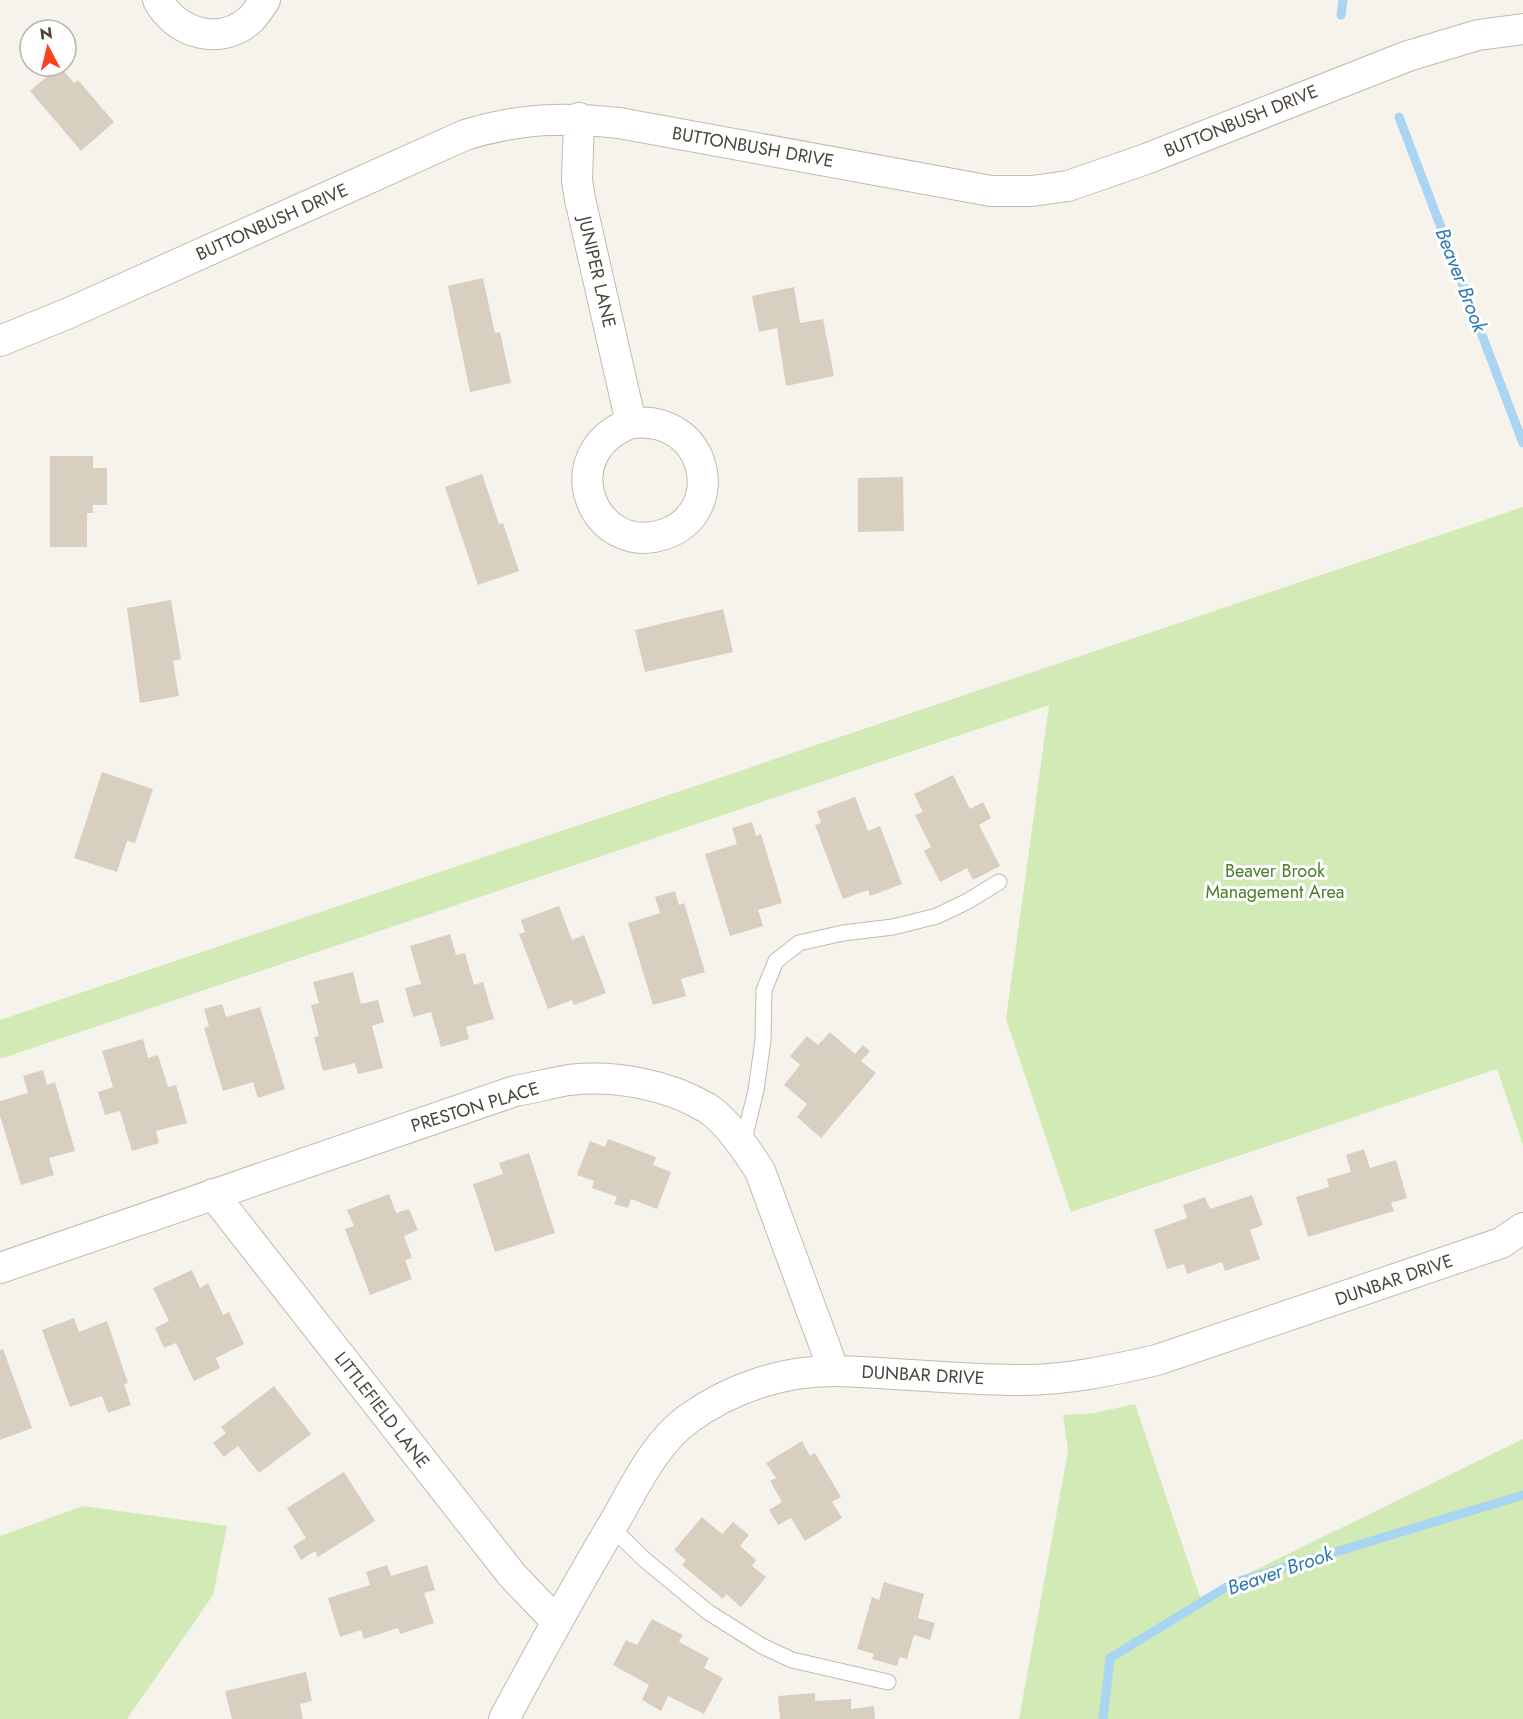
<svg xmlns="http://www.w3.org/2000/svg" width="1523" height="1719" viewBox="0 0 1523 1719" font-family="Jost,sans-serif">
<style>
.green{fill:#d2eab5}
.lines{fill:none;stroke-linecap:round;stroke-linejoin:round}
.stream{stroke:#a9d4f2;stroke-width:9}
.building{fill:#d8cfc1}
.lane-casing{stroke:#c2bbae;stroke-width:17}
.street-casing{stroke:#c2bbae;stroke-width:32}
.lane{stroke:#fff;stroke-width:15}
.street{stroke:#fff;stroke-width:30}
.labels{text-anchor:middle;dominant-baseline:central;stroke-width:6;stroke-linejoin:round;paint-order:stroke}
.street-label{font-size:18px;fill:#4b4439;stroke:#fff}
.park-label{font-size:18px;fill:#4a7f2a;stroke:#fff}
.water-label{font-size:20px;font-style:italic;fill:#2e7ab2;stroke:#fff}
</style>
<rect width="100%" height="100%" fill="#f6f3ec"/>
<path class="green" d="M 1523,507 L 1523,1145 L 1497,1069 L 1071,1212 L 1006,1019 L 1049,705 L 0,1059 L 0,1020 Z
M 1135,1404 L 1200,1597 L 1523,1439 L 1523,1719 L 1019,1719 L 1068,1451 L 1063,1415 L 1094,1413 Z
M 83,1506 L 227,1526 L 213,1595 L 127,1719 L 0,1719 L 0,1536 Z"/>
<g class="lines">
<path class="stream" d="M 1341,15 L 1343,0
M 1399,117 L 1523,443
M 1103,1719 L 1110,1658 L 1233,1583 L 1523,1495"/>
</g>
<path class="building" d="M 59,66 L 74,83 L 78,80 L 114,122 L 81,151 L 30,91 Z
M 483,278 L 495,333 L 500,332 L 511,383 L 470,392 L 448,286 Z
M 794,287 L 800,323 L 823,319 L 834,376 L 786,386 L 777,328 L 759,332 L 752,296 Z
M 50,456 L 93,456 L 93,468 L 107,468 L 107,505 L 93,505 L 93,513 L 87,513 L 87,547 L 50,547 Z
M 482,474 L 499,524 L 503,523 L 519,571 L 478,585 L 445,487 Z
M 903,477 L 904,531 L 858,532 L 858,478 Z
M 171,600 L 181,659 L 173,661 L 179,696 L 140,703 L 127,608 Z
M 723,609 L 733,652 L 645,672 L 635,630 Z
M 102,772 L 153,789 L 135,843 L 127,841 L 117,872 L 74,858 Z
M 953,775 L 970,809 L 983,802 L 991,818 L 979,825 L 1000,866 L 973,880 L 967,868 L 940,882 L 924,851 L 931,847 L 915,815 L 923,812 L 914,794 Z
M 855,797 L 868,831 L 880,826 L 902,884 L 870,896 L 868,890 L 843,899 L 815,825 L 821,823 L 817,811 Z
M 752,822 L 756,836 L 761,834 L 782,903 L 758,910 L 763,926 L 730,936 L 705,854 L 737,844 L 732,828 Z
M 675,891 L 679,905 L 684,903 L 705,972 L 681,979 L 686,996 L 653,1005 L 628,923 L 660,913 L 655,897 Z
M 559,906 L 572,940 L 584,935 L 606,993 L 574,1005 L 572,1000 L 548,1009 L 519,934 L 525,932 L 521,920 Z
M 450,934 L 456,955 L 465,953 L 474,985 L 483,982 L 494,1019 L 466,1027 L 469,1039 L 441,1047 L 431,1012 L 413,1017 L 405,988 L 421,984 L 410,946 Z
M 353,972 L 361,1004 L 378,1000 L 384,1022 L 372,1026 L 383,1068 L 358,1074 L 355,1063 L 323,1071 L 314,1037 L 319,1036 L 311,1005 L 319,1003 L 313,982 Z
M 222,1004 L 226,1017 L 260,1007 L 285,1089 L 258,1098 L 253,1082 L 223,1091 L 204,1028 L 209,1026 L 204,1009 Z
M 830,1032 L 855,1054 L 863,1045 L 870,1051 L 861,1061 L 876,1073 L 821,1138 L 797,1117 L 807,1104 L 784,1085 L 800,1065 L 790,1056 L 807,1036 L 818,1045 Z
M 143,1039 L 148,1058 L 158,1055 L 168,1087 L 176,1085 L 187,1123 L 156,1131 L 159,1143 L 132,1151 L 120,1111 L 105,1115 L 98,1092 L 113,1087 L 102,1051 Z
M 43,1070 L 47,1085 L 55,1082 L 75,1151 L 49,1158 L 54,1175 L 21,1185 L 0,1116 L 0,1101 L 28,1093 L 23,1076 Z
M 608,1139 L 656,1157 L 653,1165 L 671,1172 L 657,1209 L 631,1199 L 628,1208 L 614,1204 L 617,1197 L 592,1188 L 594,1181 L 577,1175 L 590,1141 L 605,1147 Z
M 1364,1149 L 1370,1168 L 1396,1160 L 1407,1198 L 1391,1203 L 1394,1211 L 1308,1237 L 1296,1197 L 1329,1187 L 1327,1179 L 1351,1172 L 1346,1155 Z
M 529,1153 L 555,1233 L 495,1252 L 473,1184 L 503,1174 L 499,1163 Z
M 389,1194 L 396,1213 L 409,1209 L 418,1230 L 404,1236 L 412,1258 L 405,1260 L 412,1279 L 370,1295 L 345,1229 L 354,1226 L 347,1210 Z
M 1252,1195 L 1263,1225 L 1250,1230 L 1260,1259 L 1225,1271 L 1222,1262 L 1187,1274 L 1184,1264 L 1167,1269 L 1154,1230 L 1187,1218 L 1183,1205 L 1205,1197 L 1210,1209 Z
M 192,1270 L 200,1288 L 208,1283 L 223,1315 L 229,1312 L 244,1344 L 216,1358 L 220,1368 L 194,1381 L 176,1343 L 164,1348 L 155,1328 L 169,1321 L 153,1288 Z
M 74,1318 L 79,1332 L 107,1321 L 128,1383 L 124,1384 L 131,1405 L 108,1413 L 102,1396 L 70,1407 L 42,1330 Z
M 3,1349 L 32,1428 L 0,1440 L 0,1350 Z
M 274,1386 L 311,1434 L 259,1473 L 238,1446 L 224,1457 L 213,1443 L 226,1433 L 221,1427 Z
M 802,1441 L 810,1456 L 815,1453 L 841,1497 L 832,1502 L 842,1518 L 805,1541 L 791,1518 L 778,1525 L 769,1510 L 782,1502 L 770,1481 L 776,1478 L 766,1463 Z
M 344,1472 L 375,1521 L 318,1557 L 315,1551 L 301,1560 L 293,1546 L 306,1538 L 287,1508 Z
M 702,1517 L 722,1534 L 733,1522 L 749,1535 L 740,1546 L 756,1560 L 752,1566 L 766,1577 L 741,1607 L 726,1594 L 723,1599 L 682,1565 L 686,1560 L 674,1550 Z
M 387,1565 L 391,1576 L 427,1565 L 435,1590 L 424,1593 L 434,1623 L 400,1634 L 398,1628 L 364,1639 L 361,1630 L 340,1637 L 328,1598 L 370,1585 L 366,1572 Z
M 884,1582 L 924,1594 L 918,1618 L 935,1623 L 930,1640 L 914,1635 L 907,1659 L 900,1657 L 897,1666 L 872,1659 L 874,1654 L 857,1649 L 872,1597 L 879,1600 Z
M 652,1619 L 683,1635 L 679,1642 L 709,1658 L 704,1668 L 723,1678 L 704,1714 L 668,1696 L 661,1711 L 642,1700 L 649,1685 L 613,1665 L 626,1640 L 637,1645 Z
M 306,1672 L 312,1701 L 300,1704 L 303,1719 L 232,1719 L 225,1691 Z
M 815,1693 L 815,1701 L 851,1699 L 851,1709 L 874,1706 L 875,1719 L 780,1719 L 778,1696 Z"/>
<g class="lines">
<defs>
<path id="lane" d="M 743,1144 L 756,1090 L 763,1040 L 764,990 L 776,961 L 799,943 L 843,933 L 893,927 L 937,916 L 968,901 L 999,882
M 611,1527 L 645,1560 L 708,1612 L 762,1646 L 792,1660 L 888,1682"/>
<path id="street" d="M 158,0 C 176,34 221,47 251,19 C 256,14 261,6 265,0
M 579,118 L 577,181 L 580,199 L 631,423 C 550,454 594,559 665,534 C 728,512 709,414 631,423
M 0,341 L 69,313 L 465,135 C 520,118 563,117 619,123 L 991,191 L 1032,191 L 1068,186 L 1146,159 L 1408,56 L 1478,35 L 1523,29
M 213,1194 L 512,1575 L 556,1621
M 0,1268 L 515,1091 C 533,1088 551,1083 569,1080 C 614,1075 667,1084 707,1108 C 726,1120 748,1152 760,1171 L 834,1371
M 504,1719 C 540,1652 576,1586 615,1521 C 635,1486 655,1443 688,1419 C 731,1388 784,1370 837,1371 C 899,1373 961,1380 1023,1380 C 1068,1380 1113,1370 1157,1360 L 1501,1243 L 1523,1228"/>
</defs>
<use href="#lane" class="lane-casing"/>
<use href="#street" class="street-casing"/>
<use href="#lane" class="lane"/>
<use href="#street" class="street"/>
</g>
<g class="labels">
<g class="street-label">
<text transform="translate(1241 121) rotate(-22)">BUTTONBUSH DRIVE</text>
<text transform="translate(753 147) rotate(10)">BUTTONBUSH DRIVE</text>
<text transform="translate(272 222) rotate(-24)">BUTTONBUSH DRIVE</text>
<text transform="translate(597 272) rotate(77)">JUNIPER LANE</text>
<text transform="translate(475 1107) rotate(-17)">PRESTON PLACE</text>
<text transform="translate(1394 1280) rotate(-19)">DUNBAR DRIVE</text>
<text transform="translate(923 1375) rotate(3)">DUNBAR DRIVE</text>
<text transform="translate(382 1410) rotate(52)">LITTLEFIELD LANE</text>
</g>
<g class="park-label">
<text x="1275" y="871">Beaver Brook<tspan x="1275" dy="21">Management Area</tspan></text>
</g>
<g class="water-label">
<text transform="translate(1461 280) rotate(69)">Beaver Brook</text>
<text transform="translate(1280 1571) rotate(-19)">Beaver Brook</text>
</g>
</g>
<g transform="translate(48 48) rotate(353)"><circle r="28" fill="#ffffff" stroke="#b7b4b0" stroke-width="1.5"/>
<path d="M0-4.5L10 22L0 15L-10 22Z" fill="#fc3f1d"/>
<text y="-9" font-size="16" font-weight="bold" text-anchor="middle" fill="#4b4439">N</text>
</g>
</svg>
